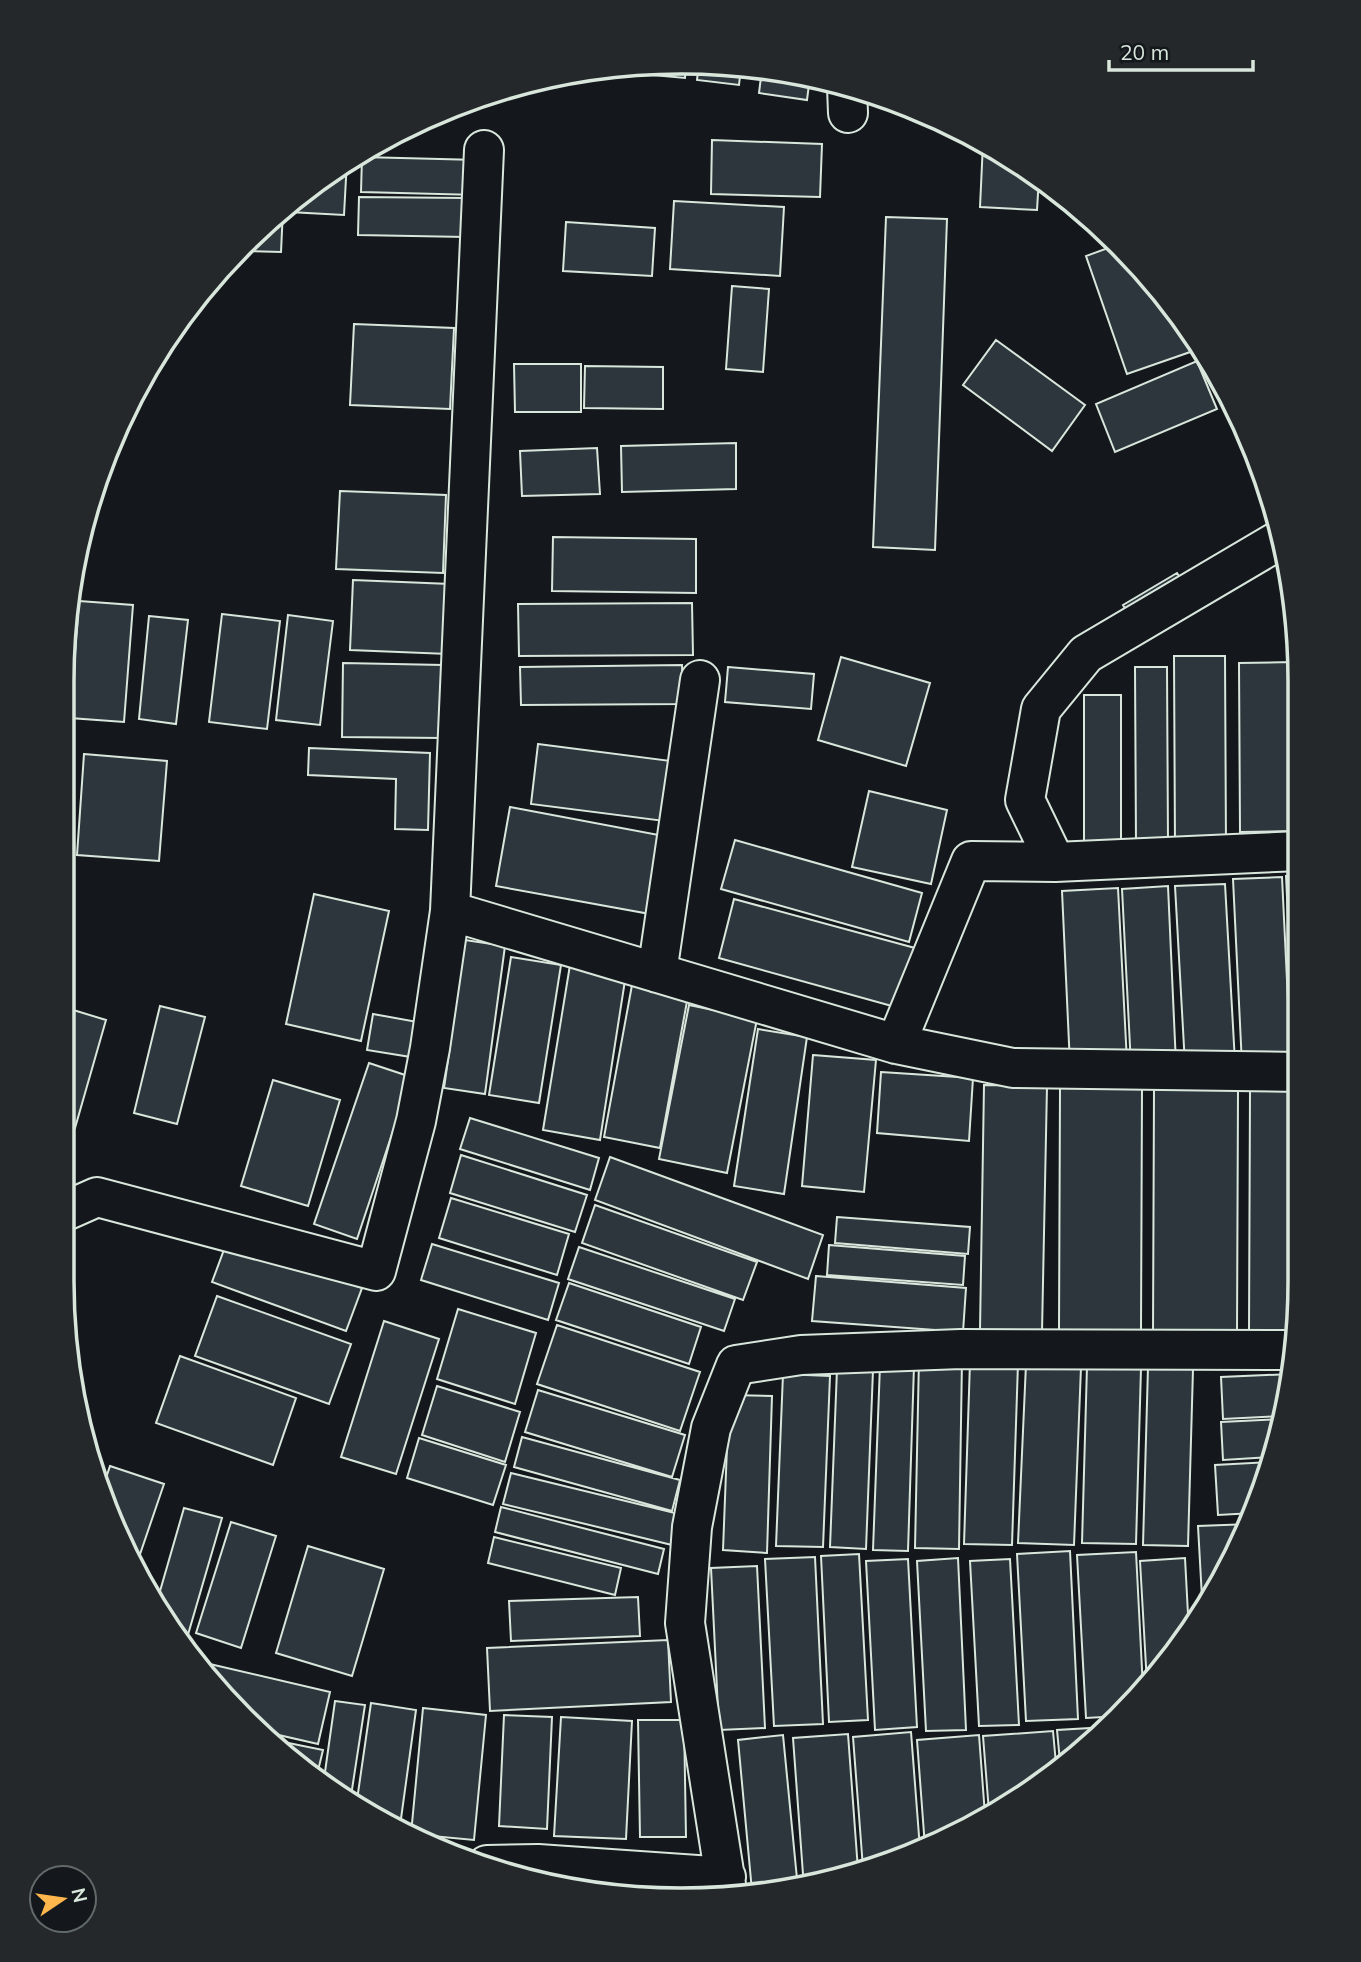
<svg xmlns="http://www.w3.org/2000/svg" width="1361" height="1962" viewBox="0 0 1361 1962" font-family="Mulish,sans-serif">
<style>
.building{fill:#2c363c;stroke:#d8e6dc;stroke-width:2}
.lines{fill:none;stroke-linecap:round;stroke-linejoin:round}
.minor-casing{stroke:#d8e6dc;stroke-width:42}
.minor{stroke:#14181c;stroke-width:38}
.rim{fill:none;stroke:#d8e6dc;stroke-width:3.5}
</style>
<rect width="100%" height="100%" fill="#14181c"/>
<path class="building" d="M 681,61 L 686,62 L 685,78 L 642,74 L 643,65 Z
M 699,63 L 741,67 L 739,85 L 697,80 Z
M 617,68 L 616,73 L 592,70 Z
M 762,69 L 810,76 L 807,100 L 759,93 Z
M 712,140 L 822,144 L 820,197 L 711,194 Z
M 983,143 L 1025,166 L 1039,177 L 1037,210 L 980,207 Z
M 362,157 L 478,160 L 478,195 L 361,192 Z
M 347,160 L 344,215 L 289,212 L 290,204 L 337,165 Z
M 359,197 L 466,198 L 466,237 L 358,235 Z
M 674,201 L 784,207 L 780,276 L 670,269 Z
M 283,209 L 281,252 L 247,251 L 247,239 Z
M 886,217 L 947,219 L 935,550 L 873,547 Z
M 566,222 L 655,228 L 652,276 L 563,271 Z
M 1119,244 L 1191,343 L 1193,351 L 1127,374 L 1086,256 Z
M 732,286 L 769,289 L 763,372 L 726,369 Z
M 354,324 L 454,328 L 450,409 L 350,405 Z
M 996,340 L 1085,405 L 1052,451 L 963,385 Z
M 1197,361 L 1217,409 L 1115,452 L 1096,404 Z
M 514,364 L 581,364 L 581,412 L 515,412 Z
M 585,366 L 663,367 L 663,409 L 584,408 Z
M 736,443 L 736,489 L 622,492 L 621,446 Z
M 597,448 L 600,494 L 522,496 L 520,451 Z
M 340,491 L 446,495 L 443,573 L 336,569 Z
M 553,537 L 696,539 L 696,593 L 552,591 Z
M 1177,573 L 1186,587 L 1132,620 L 1123,605 Z
M 353,580 L 450,584 L 448,654 L 350,650 Z
M 79,601 L 133,605 L 124,722 L 70,718 Z
M 692,603 L 693,655 L 519,656 L 518,604 Z
M 222,614 L 280,621 L 267,729 L 209,722 Z
M 288,615 L 333,621 L 320,725 L 276,720 Z
M 149,616 L 188,620 L 176,724 L 139,719 Z
M 1174,656 L 1225,656 L 1226,847 L 1175,847 Z
M 841,657 L 930,683 L 906,766 L 818,740 Z
M 1292,662 L 1293,831 L 1240,832 L 1239,663 Z
M 343,663 L 443,665 L 442,738 L 342,737 Z
M 682,665 L 683,704 L 521,705 L 520,667 Z
M 728,667 L 814,674 L 811,709 L 725,702 Z
M 1135,667 L 1167,667 L 1168,842 L 1136,843 Z
M 1084,695 L 1121,695 L 1121,848 L 1084,848 Z
M 538,744 L 671,761 L 664,821 L 531,804 Z
M 309,748 L 430,753 L 428,830 L 395,829 L 396,779 L 308,775 Z
M 84,754 L 167,761 L 159,861 L 77,855 Z
M 869,791 L 947,810 L 931,884 L 852,867 Z
M 510,807 L 664,836 L 650,914 L 496,886 Z
M 735,840 L 922,893 L 909,942 L 721,889 Z
M 1300,875 L 1300,1064 L 1295,1065 L 1286,876 Z
M 1282,877 L 1291,1063 L 1242,1065 L 1233,879 Z
M 1225,884 L 1235,1062 L 1185,1065 L 1175,886 Z
M 1168,886 L 1176,1064 L 1131,1066 L 1122,889 Z
M 1118,888 L 1127,1062 L 1070,1065 L 1062,891 Z
M 314,894 L 389,911 L 361,1041 L 286,1024 Z
M 734,899 L 915,948 L 899,1008 L 719,958 Z
M 465,940 L 505,946 L 485,1094 L 444,1088 Z
M 511,957 L 561,965 L 539,1103 L 489,1095 Z
M 570,965 L 626,974 L 600,1140 L 543,1130 Z
M 632,985 L 688,996 L 660,1148 L 604,1137 Z
M 689,1005 L 757,1019 L 727,1173 L 659,1159 Z
M 160,1006 L 205,1017 L 177,1124 L 134,1113 Z
M 70,1009 L 106,1020 L 75,1128 L 61,1124 L 61,1040 Z
M 373,1014 L 423,1023 L 417,1058 L 367,1050 Z
M 758,1029 L 807,1037 L 784,1194 L 734,1186 Z
M 813,1055 L 876,1060 L 864,1192 L 802,1186 Z
M 369,1063 L 411,1077 L 357,1239 L 314,1224 Z
M 881,1072 L 973,1078 L 969,1141 L 877,1133 Z
M 273,1080 L 340,1100 L 308,1206 L 241,1186 Z
M 984,1085 L 1047,1086 L 1042,1332 L 980,1330 Z
M 1060,1088 L 1142,1088 L 1141,1330 L 1059,1330 Z
M 1154,1089 L 1238,1090 L 1237,1335 L 1153,1334 Z
M 1250,1089 L 1300,1089 L 1300,1282 L 1295,1334 L 1249,1333 Z
M 470,1118 L 599,1158 L 590,1190 L 460,1149 Z
M 461,1155 L 587,1195 L 575,1232 L 450,1193 Z
M 610,1157 L 823,1235 L 808,1279 L 595,1200 Z
M 451,1198 L 569,1234 L 557,1275 L 439,1238 Z
M 595,1205 L 757,1262 L 743,1300 L 582,1243 Z
M 837,1217 L 970,1227 L 968,1254 L 835,1243 Z
M 228,1239 L 362,1288 L 346,1331 L 212,1282 Z
M 432,1244 L 559,1283 L 548,1320 L 421,1280 Z
M 829,1245 L 965,1256 L 963,1285 L 827,1275 Z
M 579,1247 L 735,1299 L 724,1331 L 568,1279 Z
M 816,1276 L 966,1288 L 963,1332 L 812,1321 Z
M 569,1283 L 701,1327 L 689,1364 L 556,1320 Z
M 217,1296 L 351,1344 L 329,1404 L 195,1356 Z
M 458,1309 L 536,1333 L 515,1404 L 437,1379 Z
M 384,1321 L 439,1339 L 396,1474 L 341,1457 Z
M 557,1325 L 700,1372 L 680,1431 L 537,1384 Z
M 180,1356 L 296,1398 L 273,1465 L 156,1423 Z
M 919,1358 L 962,1359 L 959,1549 L 915,1548 Z
M 970,1362 L 1018,1363 L 1012,1545 L 964,1544 Z
M 1026,1364 L 1081,1367 L 1074,1545 L 1018,1543 Z
M 880,1365 L 914,1366 L 908,1551 L 873,1550 Z
M 1087,1366 L 1141,1368 L 1136,1544 L 1082,1543 Z
M 1148,1367 L 1193,1369 L 1188,1546 L 1143,1545 Z
M 837,1369 L 873,1370 L 866,1549 L 830,1547 Z
M 783,1374 L 830,1376 L 823,1547 L 776,1546 Z
M 1291,1374 L 1288,1403 L 1284,1416 L 1223,1419 L 1221,1377 Z
M 437,1386 L 520,1412 L 505,1462 L 422,1435 Z
M 538,1390 L 685,1435 L 672,1477 L 525,1432 Z
M 729,1395 L 772,1396 L 767,1553 L 723,1550 Z
M 1283,1419 L 1271,1457 L 1223,1460 L 1221,1422 Z
M 522,1437 L 680,1480 L 672,1511 L 514,1467 Z
M 419,1438 L 506,1465 L 493,1505 L 407,1478 Z
M 91,1462 L 102,1465 L 98,1477 Z
M 1270,1462 L 1254,1513 L 1218,1515 L 1215,1465 Z
M 110,1466 L 164,1484 L 137,1563 L 103,1487 Z
M 511,1473 L 679,1514 L 672,1545 L 503,1504 Z
M 501,1507 L 664,1549 L 658,1574 L 495,1532 Z
M 184,1508 L 222,1518 L 187,1638 L 173,1634 L 165,1625 L 156,1605 Z
M 231,1522 L 276,1536 L 241,1648 L 196,1633 Z
M 1250,1524 L 1211,1597 L 1202,1598 L 1198,1526 Z
M 494,1537 L 621,1568 L 615,1595 L 488,1563 Z
M 308,1546 L 384,1569 L 352,1676 L 276,1653 Z
M 1070,1551 L 1078,1719 L 1026,1721 L 1017,1554 Z
M 1136,1552 L 1143,1689 L 1121,1716 L 1086,1718 L 1077,1555 Z
M 859,1554 L 868,1720 L 829,1722 L 821,1556 Z
M 815,1557 L 823,1724 L 774,1726 L 765,1559 Z
M 958,1558 L 966,1730 L 926,1731 L 917,1561 Z
M 1185,1558 L 1189,1633 L 1147,1684 L 1140,1561 Z
M 908,1559 L 917,1727 L 875,1730 L 866,1561 Z
M 1010,1559 L 1019,1725 L 979,1726 L 970,1561 Z
M 757,1566 L 765,1728 L 719,1730 L 711,1568 Z
M 638,1597 L 640,1636 L 511,1641 L 509,1601 Z
M 668,1640 L 671,1702 L 490,1711 L 487,1648 Z
M 197,1661 L 330,1692 L 318,1744 L 257,1730 Z
M 335,1701 L 365,1705 L 351,1796 L 324,1779 Z
M 371,1703 L 416,1710 L 400,1826 L 357,1800 Z
M 423,1708 L 486,1715 L 474,1840 L 411,1834 Z
M 504,1715 L 552,1717 L 547,1829 L 499,1826 Z
M 561,1717 L 632,1721 L 626,1839 L 554,1836 Z
M 638,1720 L 684,1720 L 686,1837 L 640,1837 Z
M 1108,1727 L 1060,1762 L 1057,1730 Z
M 1053,1731 L 1056,1764 L 989,1812 L 983,1736 Z
M 911,1732 L 920,1849 L 863,1868 L 853,1737 Z
M 848,1734 L 858,1870 L 804,1888 L 793,1738 Z
M 783,1735 L 798,1889 L 752,1891 L 738,1740 Z
M 979,1735 L 985,1815 L 955,1837 L 925,1847 L 917,1740 Z
M 264,1738 L 323,1750 L 317,1775 L 273,1747 Z
M 579,1882 L 710,1892 L 600,1895 L 579,1890 Z"/>
<g class="lines">
<defs>
<path id="minor" d="M 847,87 L 848,113
M 1281,539 L 1086,654 L 1041,709 L 1025,800 L 1055,862 L 1300,851
M 450,911 L 896,1044 L 1013,1068 L 1300,1072
M 657,973 L 700,680
M 896,1044 L 971,861 L 1055,862
M 61,1213 L 97,1197 L 376,1271 L 416,1121 L 430,1048 L 450,911 L 484,150
M 487,1865 L 538,1864 L 726,1877
M 727,1891 L 685,1623 L 692,1527 L 711,1428 L 736,1365 L 801,1355 L 961,1349 L 1293,1350"/>
</defs>
<use href="#minor" class="minor-casing"/>
<use href="#minor" class="minor"/>
</g>
<path d="M0 0H1361V1962H0ZM681 74H681A607 607 0 0 1 1288 681V1281A607 607 0 0 1 681 1888H681A607 607 0 0 1 74 1281V681A607 607 0 0 1 681 74Z" fill="#24282b" fill-rule="evenodd"/>
<path class="rim" d="M681 74H681A607 607 0 0 1 1288 681V1281A607 607 0 0 1 681 1888H681A607 607 0 0 1 74 1281V681A607 607 0 0 1 681 74Z"/>
<g transform="translate(63 1899) rotate(77)"><circle r="33" fill="#14181c" stroke="#626a69" stroke-width="2"/>
<path d="M0-5L12 26L0 18L-12 26Z" fill="#ffb74d"/>
<text y="-10" font-size="19" font-weight="bold" text-anchor="middle" fill="#d8e6dc">N</text>
</g>
<path d="M1109 60v10h144v-10" fill="none" stroke="#d8e6dc" stroke-width="3.5"/>
<text x="1120" y="60" font-size="21" fill="#d8e6dc" stroke="#14181c" stroke-width="5" paint-order="stroke">20 m</text>
</svg>
